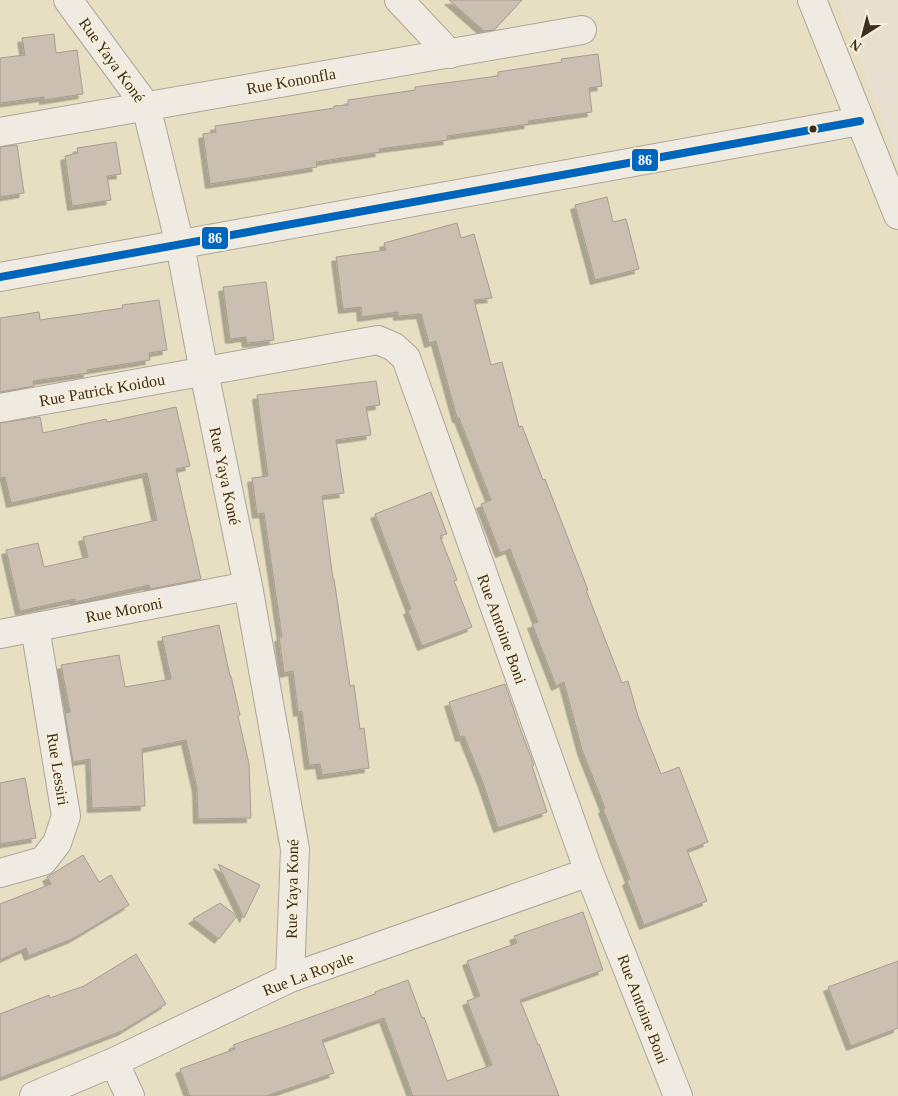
<svg xmlns="http://www.w3.org/2000/svg" width="898" height="1096" viewBox="0 0 898 1096" font-family="Georgia,serif">
<style>
.farmland{fill:#e6dfc2}
.building{fill:#cbbfb2;stroke:#a89c90;filter:url(#shadow)}
.lines{fill:none;stroke-linecap:round;stroke-linejoin:round}
.minor-casing{stroke:#ada599;stroke-width:30}
.tertiary-casing{stroke:#ada599;stroke-width:30}
.minor{stroke:#efebe3;stroke-width:28}
.tertiary{stroke:#efebe3;stroke-width:28}
.bus-1-casing{stroke:#f7eed8;stroke-width:11}
.bus-1{stroke:#0065bd;stroke-width:8}
.bus-dot{fill:#3d2e20;stroke:#f7eed8;stroke-width:2}
.labels{text-anchor:middle;dominant-baseline:central;stroke-width:4;stroke-linejoin:round;paint-order:stroke}
.street-label{font-size:16px;fill:#3d2e20;stroke:#f7eed8}
.line-badge{stroke:#f7eed8;stroke-width:2}
.badge-label{font-size:14px;text-anchor:middle;font-weight:bold;fill:#fff}
</style>
<defs>
<filter id="shadow"><feDropShadow dx="-4.5" dy="4.5" stdDeviation="0" flood-color="#0004"/></filter>
</defs>
<rect width="100%" height="100%" fill="#e7e0d1"/>
<path class="farmland" d="M 0,0 L 838,0 L 898,164 L 898,1096 L 0,1096 Z"/>
<path class="building" d="M 449,0 L 522,0 L 494,30 L 484,31 Z
M 54,34 L 56,53 L 77,50 L 83,94 L 44,100 L 44,97 L 0,103 L 0,58 L 25,55 L 22,38 Z
M 598,54 L 602,86 L 589,88 L 592,112 L 528,121 L 529,124 L 447,136 L 448,140 L 379,149 L 380,152 L 316,162 L 317,167 L 210,184 L 203,134 L 216,132 L 215,126 L 334,108 L 334,106 L 348,105 L 348,100 L 415,90 L 415,87 L 498,76 L 498,72 L 562,62 L 561,59 Z
M 116,142 L 121,174 L 107,176 L 111,200 L 72,206 L 65,156 L 78,153 L 77,148 Z
M 17,145 L 24,193 L 0,197 L 0,147 Z
M 607,197 L 613,222 L 626,219 L 639,269 L 595,280 L 575,205 Z
M 457,223 L 461,238 L 474,234 L 492,298 L 474,300 L 491,365 L 502,362 L 519,427 L 522,426 L 543,480 L 545,479 L 588,590 L 586,590 L 622,683 L 628,681 L 638,716 L 661,774 L 679,767 L 708,842 L 687,850 L 707,901 L 644,925 L 627,881 L 630,879 L 603,809 L 605,808 L 582,750 L 564,682 L 556,686 L 532,624 L 538,622 L 510,549 L 500,553 L 481,504 L 491,500 L 459,418 L 457,418 L 436,341 L 429,343 L 421,314 L 398,316 L 398,312 L 362,317 L 361,307 L 343,309 L 336,257 L 386,250 L 384,243 Z
M 266,282 L 274,340 L 247,343 L 246,337 L 230,339 L 223,287 Z
M 159,300 L 167,350 L 149,353 L 150,360 L 87,370 L 88,373 L 33,381 L 34,386 L 0,392 L 0,318 L 39,312 L 40,320 L 123,308 L 122,305 Z
M 376,381 L 380,405 L 366,407 L 371,435 L 336,440 L 344,493 L 322,496 L 333,579 L 334,579 L 350,686 L 354,685 L 360,729 L 364,728 L 369,768 L 322,775 L 320,764 L 309,765 L 302,711 L 298,712 L 293,671 L 284,673 L 279,637 L 282,637 L 264,513 L 257,514 L 252,478 L 268,476 L 257,395 Z
M 176,407 L 190,466 L 176,469 L 201,579 L 150,589 L 149,585 L 75,602 L 75,599 L 20,611 L 6,550 L 38,543 L 44,567 L 88,557 L 83,537 L 157,520 L 147,473 L 11,503 L 5,477 L 0,478 L 0,423 L 40,417 L 43,433 L 106,419 L 107,422 Z
M 431,492 L 447,534 L 440,536 L 457,580 L 454,581 L 472,627 L 422,646 L 408,610 L 411,609 L 375,514 Z
M 219,625 L 230,676 L 231,676 L 240,715 L 238,716 L 249,764 L 251,818 L 198,819 L 197,788 L 186,740 L 142,749 L 145,806 L 92,808 L 90,759 L 73,762 L 65,713 L 70,712 L 61,665 L 119,655 L 125,687 L 171,679 L 162,637 Z
M 505,684 L 521,731 L 534,765 L 532,766 L 547,812 L 498,828 L 483,783 L 464,736 L 460,737 L 449,702 Z
M 25,778 L 36,838 L 0,844 L 0,783 Z
M 83,855 L 99,882 L 111,875 L 129,905 L 74,938 L 29,956 L 26,948 L 0,960 L 0,904 L 51,884 L 47,877 Z
M 218,864 L 260,885 L 244,918 Z
M 220,903 L 237,916 L 219,939 L 193,919 Z
M 583,912 L 603,970 L 520,1000 L 538,1045 L 539,1044 L 559,1096 L 413,1096 L 384,1018 L 322,1040 L 334,1073 L 266,1096 L 190,1096 L 180,1069 L 235,1049 L 233,1045 L 375,994 L 375,992 L 408,980 L 422,1018 L 424,1017 L 447,1081 L 492,1065 L 467,1001 L 480,996 L 467,961 L 517,943 L 514,936 Z
M 136,954 L 166,1004 L 122,1031 L 0,1078 L 0,1014 L 49,995 L 50,998 L 84,986 Z
M 898,961 L 898,1028 L 851,1046 L 828,987 Z"/>
<g class="lines">
<defs>
<path id="minor" d="M 68,0 L 146,106 L 180,245 L 204,372 L 248,586 L 295,849 L 290,978
M 399,0 L 450,54
M 0,132 L 582,30
M 0,277 L 860,121
M 0,408 L 378,340 L 394,347 L 406,358 L 589,872 L 678,1096
M 0,634 L 248,586
M 0,873 L 43,861 L 57,843 L 66,816 L 35,627
M 114,1062 L 130,1096
M 34,1096 L 114,1062 L 290,978 L 589,872"/>
<path id="tertiary" d="M 812,0 L 898,215"/>
</defs>
<use href="#minor" class="minor-casing"/>
<use href="#tertiary" class="tertiary-casing"/>
<use href="#minor" class="minor"/>
<use href="#tertiary" class="tertiary"/>
<defs>
<path id="bus-1" d="M 0,277 L 860,121"/>
</defs>
<use href="#bus-1" class="bus-1-casing"/>
<use href="#bus-1" class="bus-1"/>
</g>
<circle class="bus-dot" cx="813" cy="129" r="4.5"/>
<g class="labels">
<g class="street-label">
<text transform="translate(112 60) rotate(54)">Rue Yaya Koné</text>
<text transform="translate(291 81) rotate(-10)">Rue Kononfla</text>
<text transform="translate(102 390) rotate(-10)">Rue Patrick Koidou</text>
<text transform="translate(225 476) rotate(78)">Rue Yaya Koné</text>
<text transform="translate(124 610) rotate(-11)">Rue Moroni</text>
<text transform="translate(502 629) rotate(70)">Rue Antoine Boni</text>
<text transform="translate(58 769) rotate(81)">Rue Lessiri</text>
<text transform="translate(292 889) rotate(-89)">Rue Yaya Koné</text>
<text transform="translate(308 974) rotate(-21)">Rue La Royale</text>
<text transform="translate(643 1009) rotate(69)">Rue Antoine Boni</text>
</g>
</g>
<g class="line-badge">
<rect x="631" y="148" width="28" height="24" rx="5" fill="#0065bd"/>
<rect x="201" y="226" width="28" height="24" rx="5" fill="#0065bd"/>
</g>
<g class="badge-label">
<text x="645" y="165">86</text>
<text x="215" y="243">86</text>
</g>
<g transform="translate(863 35) rotate(216)" stroke="#f7eed8" stroke-width="4" paint-order="stroke">
<path d="M0-4L9 19L0 12L-9 19Z" fill="#3d2e20"/>
<text y="-8" font-size="14" font-weight="bold" text-anchor="middle" fill="#3d2e20">N</text>
</g>
</svg>
